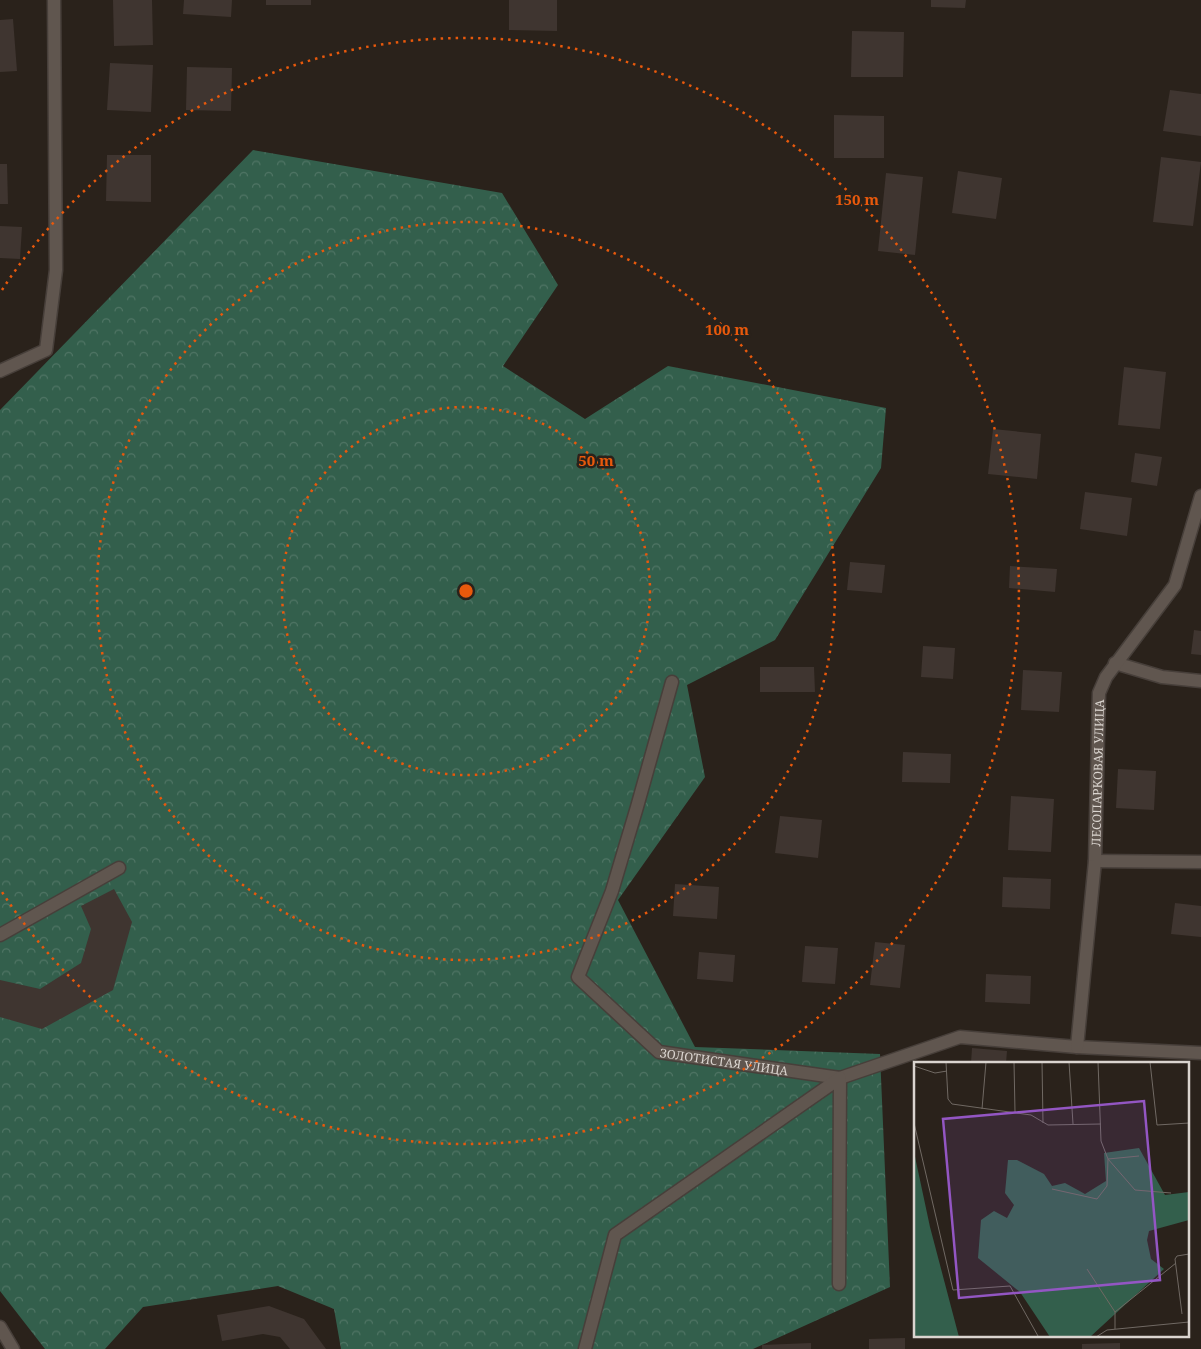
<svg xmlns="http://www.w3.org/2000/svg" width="1201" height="1349" viewBox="0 0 1201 1349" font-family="'Noto Serif',serif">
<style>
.forest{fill:url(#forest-crowns)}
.building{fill:#3f3530}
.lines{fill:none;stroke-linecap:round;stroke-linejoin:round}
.minor-casing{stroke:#473f3a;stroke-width:15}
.minor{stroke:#60564f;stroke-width:12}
.ring{fill:none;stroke:#e8590c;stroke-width:2.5;stroke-dasharray:2.5 5}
.labels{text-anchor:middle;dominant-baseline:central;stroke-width:5;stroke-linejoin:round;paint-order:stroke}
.street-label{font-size:12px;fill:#dad4cf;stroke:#2a221b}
.inset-road{fill:none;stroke:#706963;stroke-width:1}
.view{fill:#9356c3;fill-opacity:0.15;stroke:#9356c3;stroke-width:2.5}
.inset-edge{fill:none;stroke:#dad4cf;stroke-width:2.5}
.centre{fill:#e8590c;stroke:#2a221b;stroke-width:2.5}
.ring-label{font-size:15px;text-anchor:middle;font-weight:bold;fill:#e8590c;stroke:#2a221b;stroke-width:5;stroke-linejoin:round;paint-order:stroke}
</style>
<defs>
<pattern id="forest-crowns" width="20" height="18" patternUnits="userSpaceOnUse" patternTransform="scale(1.25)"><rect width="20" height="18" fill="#335f4c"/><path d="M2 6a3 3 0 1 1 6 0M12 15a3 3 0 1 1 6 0" fill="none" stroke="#507565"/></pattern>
</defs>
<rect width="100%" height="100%" fill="#2a221b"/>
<path class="forest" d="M 253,150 L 502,193 L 558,285 L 503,366 L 585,419 L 668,366 L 886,408 L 881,468 L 775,640 L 687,685 L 705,777 L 618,900 L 695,1047 L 880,1054 L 890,1287 L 753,1349 L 341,1349 L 334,1309 L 278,1286 L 143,1307 L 105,1349 L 45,1349 L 0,1291 L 0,410 Z"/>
<path class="building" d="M 113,0 L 152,0 L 153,45 L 114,46 Z
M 184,0 L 232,0 L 231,17 L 183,14 Z
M 266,0 L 311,0 L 311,5 L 266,5 Z
M 509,0 L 557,0 L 557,31 L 509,30 Z
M 931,0 L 966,0 L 965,8 L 931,7 Z
M 13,19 L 17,71 L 0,72 L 0,20 Z
M 852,31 L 904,32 L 903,77 L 851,77 Z
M 110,63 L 153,65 L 151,112 L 107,110 Z
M 187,67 L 232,68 L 231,111 L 186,110 Z
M 1170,90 L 1201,94 L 1201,136 L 1163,131 Z
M 834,115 L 884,116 L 884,158 L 834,158 Z
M 107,155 L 151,155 L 151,202 L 106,201 Z
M 1161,157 L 1201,162 L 1193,226 L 1153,222 Z
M 0,164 L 7,164 L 8,204 L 0,204 Z
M 958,171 L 1002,178 L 996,219 L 952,213 Z
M 886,173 L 923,177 L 915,255 L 878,251 Z
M 0,226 L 22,227 L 20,259 L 0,258 Z
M 1124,367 L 1166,372 L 1160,429 L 1118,425 Z
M 993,429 L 1041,434 L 1037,479 L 988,474 Z
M 1135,453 L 1162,457 L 1157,486 L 1131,482 Z
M 1085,492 L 1132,498 L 1127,536 L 1080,529 Z
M 850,562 L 885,565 L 882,593 L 847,590 Z
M 1010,566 L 1057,569 L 1055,592 L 1009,588 Z
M 1194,630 L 1201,631 L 1201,655 L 1191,654 Z
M 923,646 L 955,648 L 953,679 L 921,677 Z
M 760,667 L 814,667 L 815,692 L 760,692 Z
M 1023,670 L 1062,672 L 1059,712 L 1021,710 Z
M 903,752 L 951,754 L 950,783 L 902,782 Z
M 1118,769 L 1156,771 L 1154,810 L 1116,808 Z
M 1011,796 L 1054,799 L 1051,852 L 1008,850 Z
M 780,816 L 822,820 L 818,858 L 775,853 Z
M 1003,877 L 1051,879 L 1050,909 L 1002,907 Z
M 675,884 L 719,887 L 717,919 L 673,916 Z
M 114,889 L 132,922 L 113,990 L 42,1029 L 0,1017 L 0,980 L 40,989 L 81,963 L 91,929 L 81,906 Z
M 1175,903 L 1201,906 L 1201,937 L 1171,934 Z
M 875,942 L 905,945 L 900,988 L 870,985 Z
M 805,946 L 838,948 L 835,984 L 802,982 Z
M 699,952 L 735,955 L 733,982 L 697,979 Z
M 986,974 L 1031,976 L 1030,1004 L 985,1002 Z
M 972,1048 L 1007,1051 L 1006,1063 L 971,1063 Z
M 269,1306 L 304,1319 L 326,1349 L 290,1349 L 280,1337 L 263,1334 L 222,1341 L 217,1315 Z
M 905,1338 L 905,1349 L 869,1349 L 869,1339 Z
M 811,1343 L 811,1349 L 762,1349 L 762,1345 Z
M 1120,1343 L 1120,1349 L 1082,1349 L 1082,1344 Z"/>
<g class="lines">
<defs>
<g id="minor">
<path d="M 0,371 L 46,350 L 56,270 L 54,0"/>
<path d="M 1115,663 L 1162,677 L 1201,681"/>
<path id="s1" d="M 672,682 L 637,807 L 612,891 L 578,977 L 659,1052 L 840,1078 L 960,1037 L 1077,1047 L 1201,1053"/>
<path d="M 1095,861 L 1201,862"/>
<path d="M 0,935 L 119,868"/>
<path id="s2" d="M 1077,1047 L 1095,861 L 1099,693 L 1106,677 L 1175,585 L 1201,496"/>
<path d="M 0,1327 L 13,1349"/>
<path d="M 585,1349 L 615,1235 L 840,1078 L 839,1284"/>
</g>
</defs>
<use href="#minor" class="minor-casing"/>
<use href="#minor" class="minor"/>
</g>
<g class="ring">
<circle cx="466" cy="591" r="184"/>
<circle cx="466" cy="591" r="369"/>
<path d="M2 290A553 553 0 1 1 2 892"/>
</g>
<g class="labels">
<g class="street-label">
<text stroke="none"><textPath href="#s2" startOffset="275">ЛЕСОПАРКОВАЯ УЛИЦА</textPath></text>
<text stroke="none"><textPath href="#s1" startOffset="486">ЗОЛОТИСТАЯ УЛИЦА</textPath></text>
</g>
</g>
<g transform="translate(914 1062)">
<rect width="275" height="275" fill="#2a221b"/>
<path d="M 225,86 L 251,133 L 275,130 L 275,158 L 235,169 L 233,178 L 237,197 L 250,207 L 176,275 L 136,275 L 106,230 L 64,196 L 67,158 L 80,149 L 93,156 L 100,143 L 91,131 L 94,98 L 103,98 L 130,112 L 138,124 L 151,121 L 171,132 L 192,119 L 190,91 ZM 0,90 L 16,165 L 45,275 L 0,275 Z" fill="#335f4c"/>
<path class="inset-road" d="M 32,0 L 34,37 L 38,42 L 117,53 L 134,63 L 187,62M 100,0 L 101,50M 128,0 L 129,61M 155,0 L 159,62M 236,0 L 243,63 L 275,61M 0,4 L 21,11 L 33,9M 68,47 L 72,0M 0,61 L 39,228 L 96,224 L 124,274M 225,94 L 194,97 L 221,128 L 257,131M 138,127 L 183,137 L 193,124 L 194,97 L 187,79 L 184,0M 173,207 L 201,250 L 201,267M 201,250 L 262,201M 268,252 L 261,197 L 263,194 L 275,192M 89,275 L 124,275M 182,275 L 193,268 L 275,260"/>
<path class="view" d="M 230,39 L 246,218 L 45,236 L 29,57 Z"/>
<rect width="275" height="275" class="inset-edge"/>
</g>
<circle cx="466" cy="591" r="8" class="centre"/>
<g class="ring-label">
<text x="857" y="205">150 m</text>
<text x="727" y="335">100 m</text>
<text x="596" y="466">50 m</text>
</g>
</svg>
